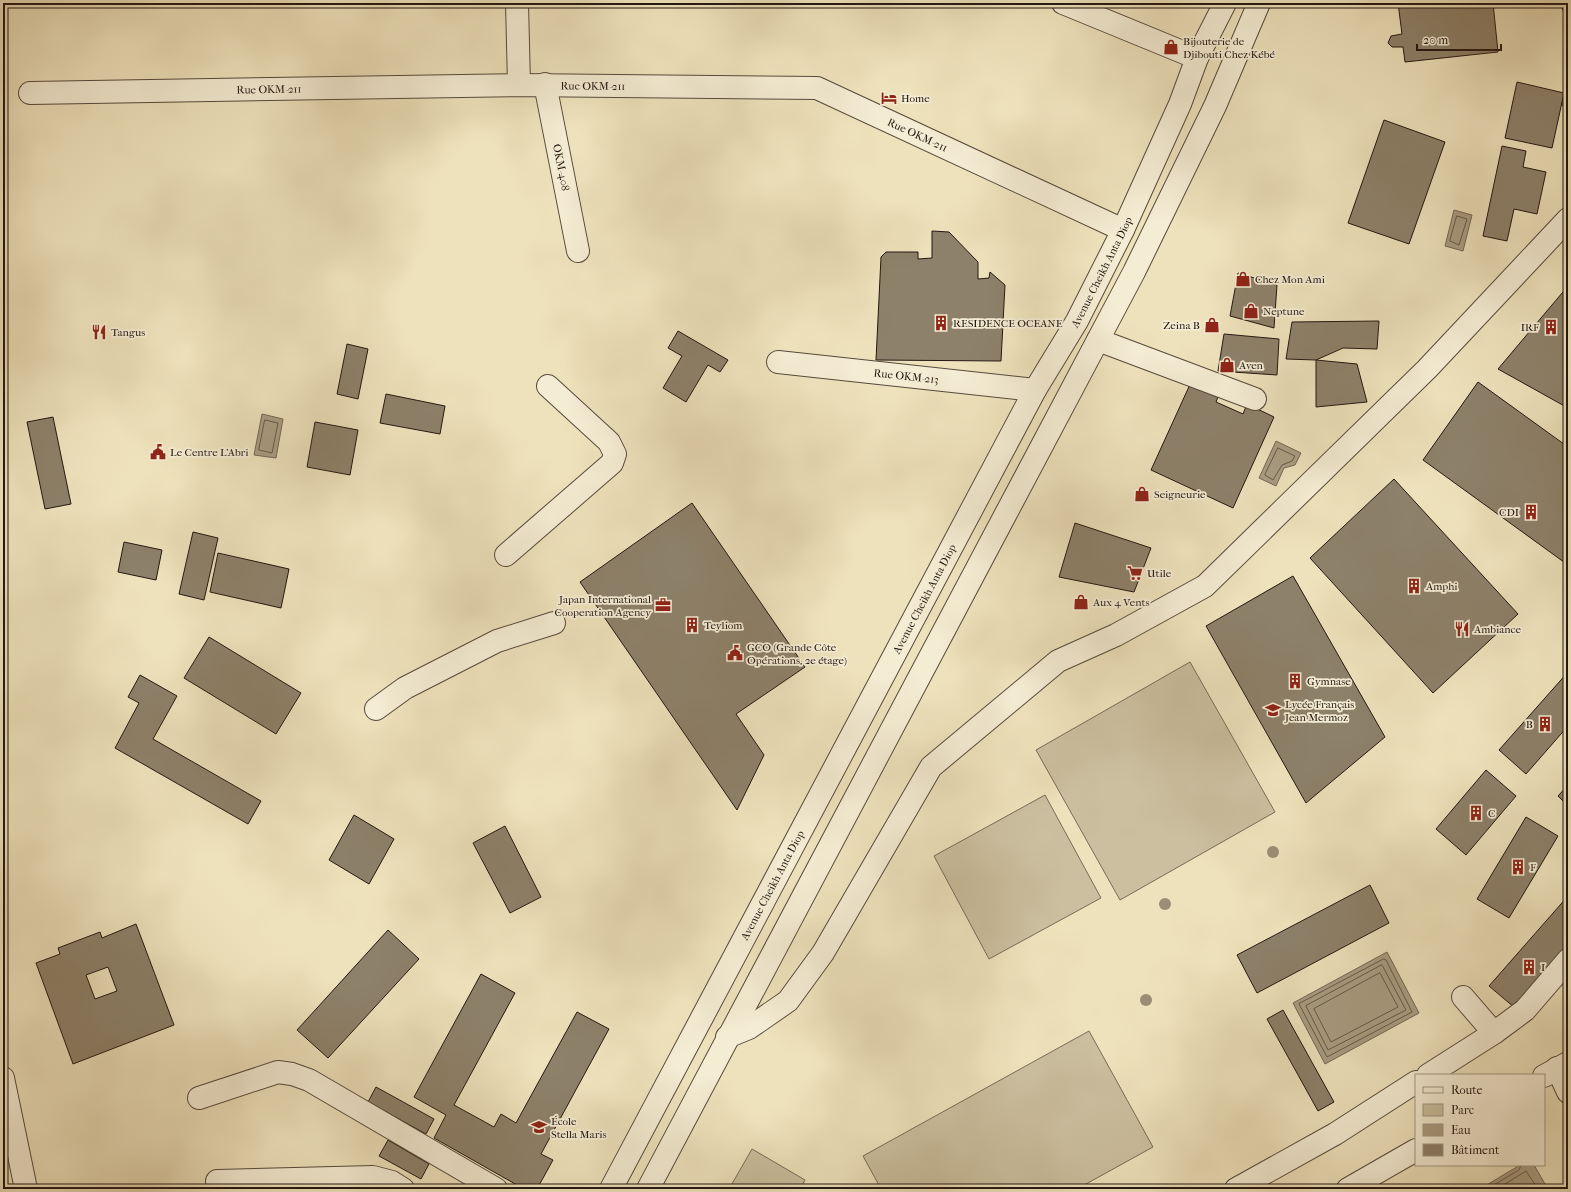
<svg xmlns="http://www.w3.org/2000/svg" width="1571" height="1192" viewBox="0 0 1571 1192" font-family="'IM FELL French Canon',serif">
<style>
.green{fill:#cbbf9f;stroke:#776b58}
.water{fill:#a99d82;stroke:#736755}
.lines{fill:none;stroke-linecap:round;stroke-linejoin:round}
.shore{stroke:#665a4a;stroke-width:1}
.building{fill:#8d816a;stroke:#231711;fill-rule:evenodd}
.minor-casing{stroke:#564a3c;stroke-width:24}
.minor{stroke:#f4ecd3;stroke-width:22}
.tree{fill:#9a8e76}
.labels{text-anchor:middle;dominant-baseline:central;stroke-width:3.5;stroke-linejoin:round;paint-order:stroke}
.poi-label{font-size:11px;fill:#231711;stroke:#f4ecd3;text-anchor:start}
.street-label{font-size:11px;fill:#231711;stroke:#f4ecd3}
</style>
<rect width="100%" height="100%" fill="#eee2bc"/>
<filter id="stains"><feTurbulence type="fractalNoise" baseFrequency=".005" numOctaves="4"/><feColorMatrix values="0 0 0 0 .2 0 0 0 0 .09 0 0 0 0 .02 0 0 0 .5 -.17"/></filter>
<radialGradient id="worn" r=".72"><stop offset=".6" stop-color="#630" stop-opacity="0"/><stop offset="1" stop-color="#630" stop-opacity=".3"/></radialGradient>
<path class="green" d="M 1190,662 L 1275,812 L 1120,900 L 1036,750 Z
M 1045,795 L 1101,898 L 989,959 L 934,856 Z
M 1089,1031 L 1153,1147 L 1077,1189 L 881,1189 L 863,1156 Z
M 752,1149 L 805,1180 L 800,1189 L 729,1189 Z"/>
<path class="water" d="M 1454,210 L 1472,215 L 1463,251 L 1445,246 Z
M 262,414 L 283,419 L 276,458 L 254,455 Z
M 1276,441 L 1301,453 L 1295,465 L 1284,468 L 1276,486 L 1259,478 Z
M 1387,952 L 1419,1013 L 1325,1064 L 1293,1003 Z
M 1520,1165 L 1534,1165 L 1548,1189 L 1480,1189 Z"/>
<g class="lines">
<path class="shore" d="M 1457,216 L 1467,219 L 1459,245 L 1450,241 Z
M 265,420 L 278,423 L 272,453 L 259,450 Z
M 1278,448 L 1295,456 L 1292,461 L 1282,465 L 1273,480 L 1265,475 Z
M 1384,959 L 1386,960 L 1412,1012 L 1327,1057 L 1299,1004 Z
M 1382,965 L 1406,1010 L 1328,1050 L 1306,1006 Z
M 1380,973 L 1398,1007 L 1331,1042 L 1314,1009 Z
M 1487,1189 L 1519,1170 L 1521,1165
M 1497,1189 L 1526,1171 L 1538,1189"/>
</g>
<path class="building" d="M 1398,3 L 1493,3 L 1498,52 L 1405,62 L 1403,47 L 1392,47 L 1388,43 L 1391,36 L 1402,34 Z
M 1564,3 L 1568,3 L 1568,20 L 1562,8 Z
M 1517,82 L 1564,93 L 1552,148 L 1505,138 Z
M 1568,98 L 1568,110 L 1561,104 Z
M 1384,120 L 1445,142 L 1409,244 L 1348,223 Z
M 1502,146 L 1526,151 L 1523,167 L 1546,172 L 1537,214 L 1514,209 L 1507,241 L 1483,236 Z
M 932,231 L 949,232 L 978,262 L 978,279 L 989,278 L 990,272 L 1005,285 L 1001,361 L 876,360 L 881,257 L 886,252 L 918,252 L 918,259 L 932,258 Z
M 1238,273 L 1277,285 L 1274,328 L 1230,316 Z
M 1568,286 L 1568,408 L 1498,369 Z
M 1379,321 L 1377,349 L 1343,348 L 1316,360 L 1286,359 L 1292,322 Z
M 678,331 L 728,360 L 720,372 L 708,365 L 686,402 L 663,388 L 682,356 L 668,348 Z
M 1224,334 L 1279,339 L 1277,375 L 1218,371 Z
M 347,344 L 368,349 L 358,399 L 337,394 Z
M 1316,360 L 1357,364 L 1367,402 L 1316,407 Z
M 1192,380 L 1220,392 L 1216,402 L 1243,414 L 1247,404 L 1274,417 L 1233,508 L 1151,470 Z
M 1478,382 L 1568,447 L 1568,565 L 1423,460 Z
M 386,394 L 445,406 L 440,434 L 380,423 Z
M 53,417 L 71,504 L 45,509 L 27,422 Z
M 315,422 L 358,430 L 350,475 L 307,467 Z
M 1394,479 L 1518,614 L 1433,693 L 1310,558 Z
M 692,503 L 805,667 L 736,714 L 764,755 L 737,810 L 580,582 Z
M 1075,523 L 1151,548 L 1134,592 L 1059,577 Z
M 193,532 L 218,538 L 204,600 L 179,594 Z
M 124,542 L 162,550 L 156,580 L 118,572 Z
M 218,553 L 289,569 L 281,608 L 210,592 Z
M 1293,576 L 1385,737 L 1306,803 L 1206,626 Z
M 209,637 L 301,693 L 276,734 L 184,678 Z
M 1568,672 L 1568,726 L 1526,774 L 1499,750 Z
M 140,675 L 177,696 L 153,739 L 261,801 L 248,824 L 115,748 L 139,703 L 128,697 Z
M 1486,770 L 1516,796 L 1466,855 L 1436,829 Z
M 1568,785 L 1568,806 L 1558,796 Z
M 354,815 L 394,839 L 369,884 L 329,860 Z
M 1526,817 L 1558,836 L 1509,918 L 1477,899 Z
M 505,826 L 541,897 L 510,913 L 473,843 Z
M 1370,885 L 1389,923 L 1257,993 L 1237,955 Z
M 1568,896 L 1568,948 L 1515,1008 L 1489,986 Z
M 136,924 L 174,1025 L 73,1064 L 36,963 L 60,954 L 58,948 L 100,932 L 102,938 ZM 108,967 L 117,991 L 95,999 L 86,975 Z
M 388,930 L 419,959 L 328,1058 L 297,1030 Z
M 481,974 L 515,993 L 454,1105 L 494,1127 L 501,1114 L 516,1123 L 577,1012 L 609,1029 L 541,1154 L 553,1160 L 537,1189 L 524,1189 L 434,1138 L 446,1115 L 414,1097 Z
M 1283,1010 L 1334,1102 L 1318,1111 L 1267,1019 Z
M 376,1087 L 434,1119 L 426,1134 L 368,1102 Z
M 3,1136 L 6,1153 L 3,1153 Z
M 388,1140 L 429,1164 L 421,1179 L 379,1156 Z"/>
<g class="lines">
<defs>
<g id="minor">
<path d="M 517,3 L 519,85"/>
<path d="M 1063,3 L 1197,58"/>
<path id="s1" d="M 545,84 L 578,251"/>
<path id="s2" d="M 30,93 L 519,85 L 817,88 L 1123,230"/>
<path d="M 1098,340 L 1255,399"/>
<path id="s3" d="M 778,362 L 1035,390"/>
<path d="M 506,555 L 612,463 L 615,454 L 609,442 L 548,386"/>
<path d="M 376,709 L 405,688 L 497,641 L 554,623"/>
<path d="M 1463,997 L 1494,1033"/>
<path d="M 727,1037 L 749,1028 L 788,1001 L 823,953 L 931,767 L 1058,661 L 1116,635 L 1205,586 L 1427,369 L 1568,219"/>
<path d="M 1557,1068 L 1568,1092"/>
<path d="M 1428,1075 L 1494,1033 L 1525,1010 L 1568,960"/>
<path d="M 1544,1076 L 1568,1063"/>
<path d="M 3,1078 L 26,1189"/>
<path d="M 199,1098 L 278,1072 L 292,1074 L 309,1080 L 496,1189"/>
<path d="M 217,1181 L 373,1177 L 392,1182 L 403,1189"/>
<path id="s4" d="M 611,1189 L 1035,390 L 1077,321 L 1123,230 L 1180,104 L 1197,58 L 1225,3"/>
<path d="M 648,1189 L 1134,272 L 1215,106 L 1259,3"/>
<path d="M 1236,1189 L 1335,1134 L 1416,1082"/>
<path d="M 1348,1189 L 1416,1150"/>
</g>
</defs>
<use href="#minor" class="minor-casing"/>
<use href="#minor" class="minor"/>
</g>
<g class="tree">
<circle cx="1273" cy="852" r="6"/>
<circle cx="1165" cy="904" r="6"/>
<circle cx="1146" cy="1000" r="6"/>
</g>
<defs>
<symbol id="shop-bare" viewBox="-9 -9 18 18"><path d="M-5-2.5h2.3a2.7 3.5 0 0 1 5.4 0H5L5.5 6h-11ZM-1.5-2.5h3a1.5 2.3 0 0 0-3 0Z" fill="#8f2418" stroke="#f4ecd3" stroke-width="2.5" paint-order="stroke"/></symbol>
<symbol id="hotel-bare" viewBox="-9 -9 18 18"><path d="M-6-4.5h1.5V1H6V5H4.5V3h-9V5H-6ZM-4 0a1.8 1.8 0 1 1 3.6 0ZM.5 0V-2.5h3Q6-2.5 6 0Z" fill="#8f2418" stroke="#f4ecd3" stroke-width="2.5" paint-order="stroke"/></symbol>
<symbol id="building-bare" viewBox="-9 -9 18 18"><path d="M-4-6H4V6H1V3H-1V6H-4ZM-2.5-4.3h1.7v1.8h-1.7ZM.8-4.3h1.7v1.8H.8ZM-2.5-1h1.7V.8h-1.7ZM.8-1h1.7V.8H.8Z" fill="#8f2418" stroke="#f4ecd3" stroke-width="2.5" paint-order="stroke"/></symbol>
<symbol id="restaurant-bare" viewBox="-9 -9 18 18"><path d="M-5-6h1v4h1v-4h1v4h1v-4h1v5L-1.5 .5V6h-2V.5L-5-1ZM5-6V6H3V1.5H1.5Q1.5-4 5-6Z" fill="#8f2418" stroke="#f4ecd3" stroke-width="2.5" paint-order="stroke"/></symbol>
<symbol id="civic-bare" viewBox="-9 -9 18 18"><path d="M-.6-6.5H3V-4.5H.6V-3L4-1V1h2V6H-6V1h2V-1L-.6-3ZM-1.2 2.5V6h2.4V2.5Z" fill="#8f2418" stroke="#f4ecd3" stroke-width="2.5" paint-order="stroke"/></symbol>
<symbol id="supermarket-bare" viewBox="-9 -9 18 18"><path d="M-6-5.5h2.5l.6 2H6L4.5 2H-2.5L-4.4-4H-6ZM-1.5 3.2a1.3 1.3 0 1 0 .1 0ZM3 3.2a1.3 1.3 0 1 0 .1 0Z" fill="#8f2418" stroke="#f4ecd3" stroke-width="2.5" paint-order="stroke"/></symbol>
<symbol id="office-bare" viewBox="-9 -9 18 18"><path d="M-6-3h4V-5.5h4V-3h4V5H-6ZM-1-4.5V-3h2v-1.5ZM-6 0V1H6V0Z" fill="#8f2418" stroke="#f4ecd3" stroke-width="2.5" paint-order="stroke"/></symbol>
<symbol id="school-bare" viewBox="-9 -9 18 18"><path d="M0-5L7-2L0 1L-7-2ZM-4 1L0 2.5L4 1V4Q0 6-4 4Z" fill="#8f2418" stroke="#f4ecd3" stroke-width="2.5" paint-order="stroke"/></symbol>
</defs>
<g fill-rule="evenodd">
<use href="#shop-bare" x="1160" y="36" width="22" height="22"/>
<use href="#hotel-bare" x="878" y="87" width="22" height="22"/>
<use href="#shop-bare" x="1232" y="268" width="22" height="22"/>
<use href="#shop-bare" x="1240" y="300" width="22" height="22"/>
<use href="#building-bare" x="930" y="312" width="22" height="22"/>
<use href="#shop-bare" x="1201" y="314" width="22" height="22"/>
<use href="#building-bare" x="1540" y="316" width="22" height="22"/>
<use href="#restaurant-bare" x="88" y="321" width="22" height="22"/>
<use href="#shop-bare" x="1216" y="354" width="22" height="22"/>
<use href="#civic-bare" x="147" y="441" width="22" height="22"/>
<use href="#shop-bare" x="1131" y="483" width="22" height="22"/>
<use href="#building-bare" x="1520" y="501" width="22" height="22"/>
<use href="#supermarket-bare" x="1124" y="562" width="22" height="22"/>
<use href="#building-bare" x="1403" y="575" width="22" height="22"/>
<use href="#shop-bare" x="1070" y="591" width="22" height="22"/>
<use href="#office-bare" x="652" y="594" width="22" height="22"/>
<use href="#building-bare" x="681" y="614" width="22" height="22"/>
<use href="#restaurant-bare" x="1451" y="618" width="22" height="22"/>
<use href="#civic-bare" x="724" y="642" width="22" height="22"/>
<use href="#building-bare" x="1284" y="670" width="22" height="22"/>
<use href="#school-bare" x="1262" y="699" width="22" height="22"/>
<use href="#building-bare" x="1534" y="713" width="22" height="22"/>
<use href="#building-bare" x="1465" y="802" width="22" height="22"/>
<use href="#building-bare" x="1507" y="856" width="22" height="22"/>
<use href="#building-bare" x="1518" y="956" width="22" height="22"/>
<use href="#school-bare" x="528" y="1116" width="22" height="22"/>
</g>
<g class="labels">
<g class="poi-label">
<text x="1183" y="41">Bijouterie de<tspan x="1183" dy="13">Djibouti Chez Kébé</tspan></text>
<text x="901" y="98">Home</text>
<text x="1255" y="279">Chez Mon Ami</text>
<text x="1263" y="311">Neptune</text>
<text x="953" y="323">RESIDENCE OCEANE</text>
<text x="1200" y="325" text-anchor="end">Zeina B</text>
<text x="1539" y="327" text-anchor="end">IRF</text>
<text x="111" y="332">Tangus</text>
<text x="1239" y="365">Aven</text>
<text x="170" y="452">Le Centre L'Abri</text>
<text x="1154" y="494">Seigneurie</text>
<text x="1519" y="512" text-anchor="end">CDI</text>
<text x="1147" y="573">Utile</text>
<text x="1426" y="586">Amphi</text>
<text x="651" y="599" text-anchor="end">Japan International<tspan x="651" dy="13">Cooperation Agency</tspan></text>
<text x="1093" y="602">Aux 4 Vents</text>
<text x="704" y="625">Teyliom</text>
<text x="1474" y="629">Ambiance</text>
<text x="747" y="647">GCO (Grande Côte<tspan x="747" dy="13">Opérations, 2e étage)</tspan></text>
<text x="1307" y="681">Gymnase</text>
<text x="1285" y="704">Lycée Français<tspan x="1285" dy="13">Jean Mermoz</tspan></text>
<text x="1533" y="724" text-anchor="end">B</text>
<text x="1488" y="813">C</text>
<text x="1530" y="867">F</text>
<text x="1541" y="967">I</text>
<text x="551" y="1121">École<tspan x="551" dy="13">Stella Maris</tspan></text>
</g>
<g class="street-label">
<text stroke="none"><textPath href="#s2" startOffset="563">Rue OKM-211</textPath></text>
<text stroke="none"><textPath href="#s2" startOffset="239">Rue OKM-211</textPath></text>
<text stroke="none"><textPath href="#s2" startOffset="898">Rue OKM-211</textPath></text>
<text stroke="none"><textPath href="#s1" startOffset="85">OKM-408</textPath></text>
<text stroke="none"><textPath href="#s4" startOffset="1040">Avenue Cheikh Anta Diop</textPath></text>
<text stroke="none"><textPath href="#s3" startOffset="129">Rue OKM-213</textPath></text>
<text stroke="none"><textPath href="#s4" startOffset="668">Avenue Cheikh Anta Diop</textPath></text>
<text stroke="none"><textPath href="#s4" startOffset="344">Avenue Cheikh Anta Diop</textPath></text>
</g>
</g>
<rect width="1571" height="1192" fill="none" stroke="#eee2bc" stroke-width="16"/>
<rect x="4" y="4" width="1563" height="1184" fill="none" stroke="#231711" stroke-width="2"/>
<rect x="8" y="8" width="1555" height="1176" fill="none" stroke="#231711"/>
<rect x="1415" y="1074" width="130" height="92" fill="#f4ecd3" stroke="#a09785"/>
<rect x="1423" y="1087" width="20" height="6" fill="#f4ecd3" stroke="#a09785"/>
<text x="1451" y="1094" font-size="12" fill="#231711">Route</text>
<rect x="1423" y="1104" width="20" height="12" fill="#cbbf9f" stroke="#a09785"/>
<text x="1451" y="1114" font-size="12" fill="#231711">Parc</text>
<rect x="1423" y="1124" width="20" height="12" fill="#a99d82" stroke="#a09785"/>
<text x="1451" y="1134" font-size="12" fill="#231711">Eau</text>
<rect x="1423" y="1144" width="20" height="12" fill="#8d816a" stroke="#a09785"/>
<text x="1451" y="1154" font-size="12" fill="#231711">Bâtiment</text>
<path d="M1417 44v6h84v-6" fill="none" stroke="#231711" stroke-width="2"/>
<text x="1423" y="44" font-size="12" fill="#231711" stroke="#f4ecd3" stroke-width="3" paint-order="stroke">20 m</text>
<rect width="100%" height="100%" filter="url(#stains)"/>
<rect width="100%" height="100%" fill="url(#worn)"/>
</svg>
